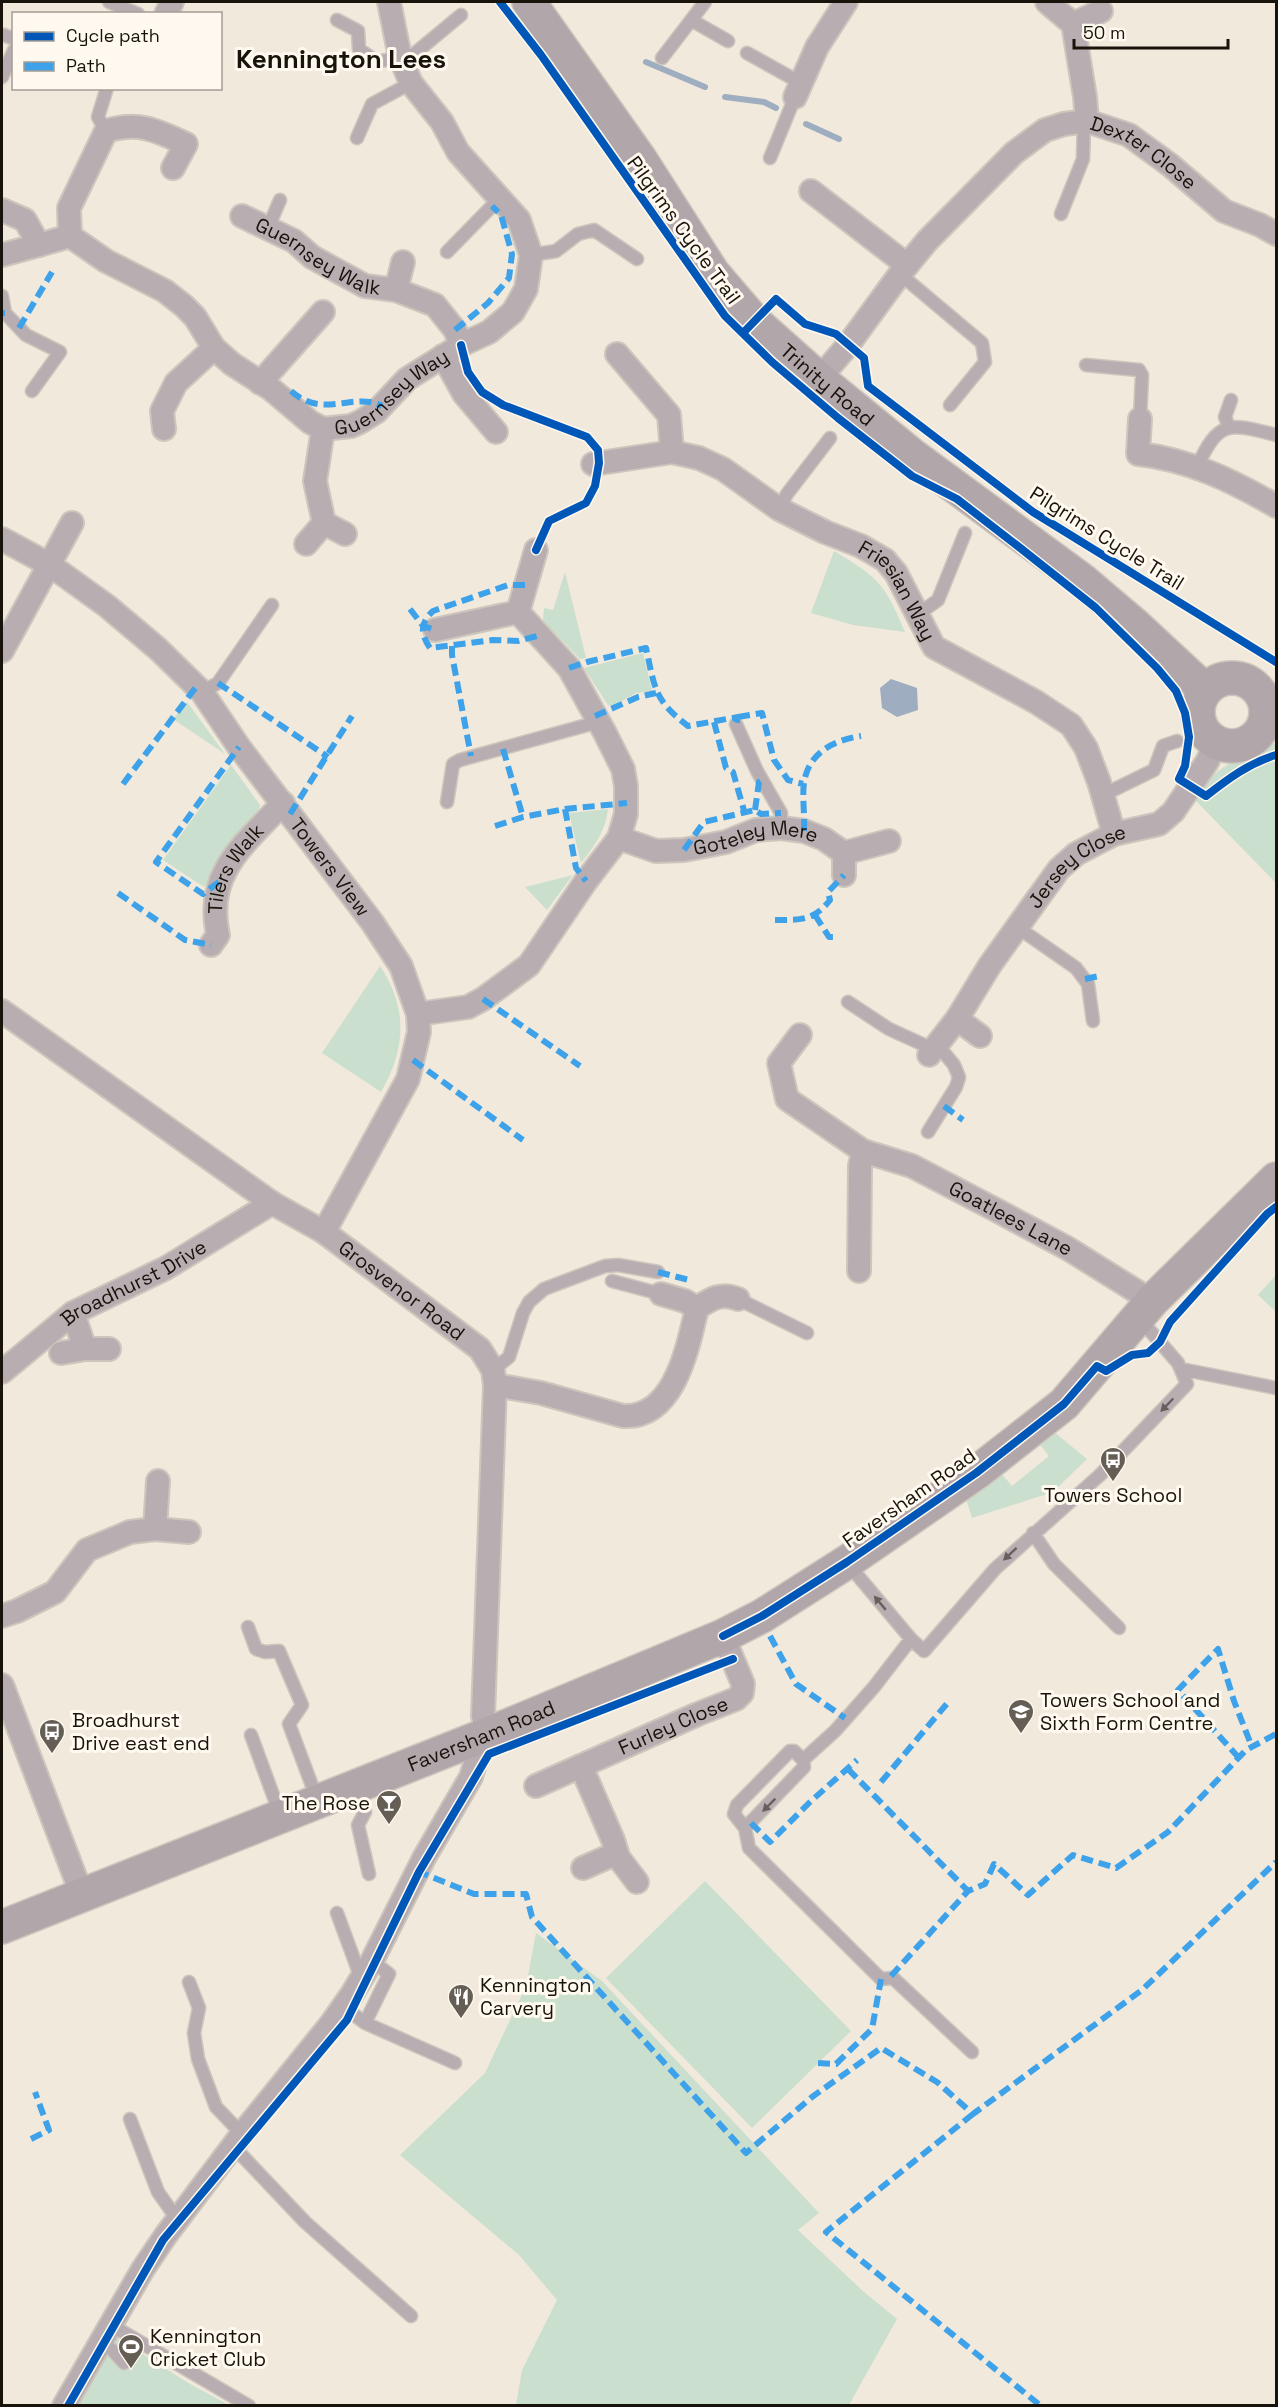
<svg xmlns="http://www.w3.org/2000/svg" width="1278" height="2407" viewBox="0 0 1278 2407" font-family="'Space Grotesk',sans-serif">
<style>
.green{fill:#cbdfce;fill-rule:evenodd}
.water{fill:#9eaec0}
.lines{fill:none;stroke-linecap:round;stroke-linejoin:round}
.stream{stroke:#9eaec0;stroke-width:6}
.lane-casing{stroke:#cdc6bc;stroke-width:15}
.street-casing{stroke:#cdc6bc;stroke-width:26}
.primary-casing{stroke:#cdc6bc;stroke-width:36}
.lane{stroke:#b8aeb2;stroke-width:12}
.street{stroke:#b8aeb2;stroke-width:22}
.primary{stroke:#b1a6a9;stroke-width:33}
.quiet{stroke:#3da2e9;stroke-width:6;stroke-dasharray:12 6;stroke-linecap:butt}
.cycleway-casing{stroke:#fff9f0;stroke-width:11}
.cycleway{stroke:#0057b8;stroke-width:8}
.oneway{fill:#68605e}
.labels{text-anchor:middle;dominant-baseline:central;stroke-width:6;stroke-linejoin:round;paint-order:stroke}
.street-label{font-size:20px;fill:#18130b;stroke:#fff9f0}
.poi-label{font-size:20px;fill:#18130b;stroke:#fff9f0;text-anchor:start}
.district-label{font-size:26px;font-weight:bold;fill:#18130b;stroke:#fff9f0}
</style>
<rect width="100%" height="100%" fill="#f1e9dc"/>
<path class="green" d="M 834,551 C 879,578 885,584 905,632 L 853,625 L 811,613 Z
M 565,572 L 586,658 L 580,659 L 543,621 L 544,608 L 553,610 Z
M 643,653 L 652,691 L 636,693 L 613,706 L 608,705 L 584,668 Z
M 187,702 L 225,754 L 173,719 Z
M 1276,743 L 1276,883 L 1195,800 C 1215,765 1234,761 1269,745 Z
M 231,765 L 260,805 L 259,809 L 249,820 L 253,825 L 204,887 L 163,860 Z
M 608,809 C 606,830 594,847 581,863 L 569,813 Z
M 573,875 L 547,910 L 525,887 Z
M 380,966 C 408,1008 406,1049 381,1092 L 322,1053 Z
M 1276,1275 L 1276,1312 L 1258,1295 Z
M 1048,1427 L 1087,1459 L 1053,1492 L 972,1518 L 965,1495 ZM 1037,1441 L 1049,1456 L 1012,1486 L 1000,1472 Z
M 705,1881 L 851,2031 L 752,2128 L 606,1978 Z
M 536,1933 L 602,1981 L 819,2213 L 798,2230 L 864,2292 L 897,2319 L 849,2405 L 516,2405 L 522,2370 L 557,2300 L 519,2255 L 400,2155 L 485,2073 L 526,1986 Z
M 116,2337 L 190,2384 L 229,2405 L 71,2406 L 102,2356 L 111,2349 Z"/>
<path class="water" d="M 891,679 L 917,688 L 918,710 L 897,717 L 882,708 L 880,688 Z"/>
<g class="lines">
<path class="stream" d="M 646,62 L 705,87
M 725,97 L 764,102 L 776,108
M 806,124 L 839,139"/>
<defs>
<path id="lane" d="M 109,2 L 138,14
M 337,20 L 358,31 L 359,49 L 377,62 L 414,54 L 461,15
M 691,20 L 728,41
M 4,35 L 14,39
M 747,53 L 801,83
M 662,58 L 705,2
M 2,77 L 14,50
M 106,131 L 98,117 L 107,88
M 357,138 L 372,104 L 411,83
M 770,158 L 795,97
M 1061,214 L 1083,159 L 1084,121
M 268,228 L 280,200
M 447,252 L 499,199
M 531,255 L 556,251 L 578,234 L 594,230 L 637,259
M 900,274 L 982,343 L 985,362 L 950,405
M 2,296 L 5,313 L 26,335 L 60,352 L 32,391
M 1086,365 L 1139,370 L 1142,375 L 1140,419
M 1229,427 L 1225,417 L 1231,400
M 1197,467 C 1219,419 1229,423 1276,435
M 779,509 L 787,494 L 830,438
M 917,615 L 938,600 L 965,533
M 202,692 L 218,683 L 272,605
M 736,724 L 757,771 L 781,813 L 781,828
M 1103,795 L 1154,770 L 1163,746 L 1177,741
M 447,802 L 453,764 L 460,760 L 598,722
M 1017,927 L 1076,968 L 1088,984 L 1093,1021
M 848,1002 L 889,1029 L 933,1049
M 928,1132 L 956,1087 L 959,1077 L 954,1065 L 937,1044
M 612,1281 L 661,1294
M 738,1299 L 807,1333
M 1181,1369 L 1276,1388
M 493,1370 L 509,1357 L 523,1313 L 529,1302 L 544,1289 L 605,1266 L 618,1265 L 658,1272
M 1033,1533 L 1054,1564 L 1119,1628
M 848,1564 L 911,1639 L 924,1651 L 995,1569 L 1100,1475 L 1187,1384 L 1178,1363 L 1139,1318
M 248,1627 L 256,1649 L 265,1652 L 279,1651 L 302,1705 L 289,1724 L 317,1799
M 251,1735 L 280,1814
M 803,1760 L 794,1751 L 790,1751 L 737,1805 L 734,1814 L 745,1828 L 804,1767 L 803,1760 L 835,1731 L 874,1687 L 911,1639
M 357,1787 L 365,1812 L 358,1825 L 369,1874
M 745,1828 L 749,1848 L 881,1979 L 893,1978 L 972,2052
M 337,1913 L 361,1978
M 189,1982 L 199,2008 L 194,2033 L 198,2059 L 216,2107 L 242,2134
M 344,2007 L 365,2023 L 455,2063
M 365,2023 L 389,1974 L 372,1961
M 130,2119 L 158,2192 L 177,2219
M 233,2146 L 305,2222 L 411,2316
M 111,2325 L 249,2406
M 100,2342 L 111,2349 L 124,2363"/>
<g id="street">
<path d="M 1047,2 L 1073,24 L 1085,97 L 1087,121"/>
<path d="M 166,14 L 172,2"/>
<path d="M 1073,24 L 1101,11"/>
<path d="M 795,97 L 817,47 L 846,2"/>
<path d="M 811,191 L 907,265"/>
<path d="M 2,210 L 25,220 L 39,245 L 2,255"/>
<path id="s1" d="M 242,216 L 294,241 L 312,257 L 365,286 L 396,290 L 435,305 L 455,330 L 461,345"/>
<path d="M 70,236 L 69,208 L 106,131 C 139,121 156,130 186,144 L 173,168"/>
<path id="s2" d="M 39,245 L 70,236 L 106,261 L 165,291 L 184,306 L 195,317 L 214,348 L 232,364 L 271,389 L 310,422 L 323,429 L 351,426 L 360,422 L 376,412 L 407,379 L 461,345 L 489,332 L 513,312 L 526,289 L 531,255 L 519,220 L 458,152 L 442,122 L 411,83 L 400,57 L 389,2"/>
<path d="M 396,290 L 403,262"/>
<path d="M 617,354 L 669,415 L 672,452"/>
<path d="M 443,356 L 464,394 L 496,432"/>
<path id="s3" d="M 819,379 L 848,345 L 900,274 L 927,241 L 1014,153 L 1045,130 L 1064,124 L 1087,121 L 1129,135 L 1170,165 L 1224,211 L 1260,225 L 1276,234"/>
<path d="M 260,383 L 323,312"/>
<path d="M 1140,419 L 1138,454 C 1188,459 1233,481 1276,506"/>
<path d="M 164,429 L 162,411 L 176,383 L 214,348"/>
<path d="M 323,429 L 315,481 L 324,523 L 345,534"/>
<path id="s4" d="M 593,464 L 672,452 L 699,458 L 723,469 L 779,509 L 825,532 L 861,546 L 885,560 L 896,573 L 934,647 L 1036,702 L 1071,725 L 1086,748 L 1099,782 L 1114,834"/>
<path id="s5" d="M 2,539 L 50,565 L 107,606 L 158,649 L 202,692 L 239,747 L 372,922 L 401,966 L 418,1014 L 419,1032 L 408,1079 L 324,1232"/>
<path d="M 306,544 L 324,523"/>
<path d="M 435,630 L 518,612 L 536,550"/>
<path d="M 2,651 L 72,523"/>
<path id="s6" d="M 619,838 L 656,851 L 684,850 L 726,842 L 756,830 L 781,828 L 804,831 L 824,839 L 844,853 L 889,841"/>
<path d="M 844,875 L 844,853"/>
<path id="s7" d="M 211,945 L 218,935 C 204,873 245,844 283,803"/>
<path id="s8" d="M 2,1011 L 272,1203 L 324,1232 L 480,1349 L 493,1370 L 495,1385 L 483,1716 L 488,1734"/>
<path d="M 418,1014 L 468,1007 L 483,999 L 529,965 L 586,881 L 619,838 L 626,814 L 626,786 L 623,769 L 605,733 L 569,668 L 518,612"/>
<path d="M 957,1019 L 980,1036"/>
<path id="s9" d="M 800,1035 L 779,1063 L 787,1099 L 863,1151 L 912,1166 L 998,1211 L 1067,1248 L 1152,1301"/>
<path id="s10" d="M 929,1055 L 957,1019 L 990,965 L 1059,869 L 1076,854 L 1114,834 L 1159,824 L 1173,812 L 1207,762 L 1216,742"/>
<path d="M 859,1271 L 860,1166 L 863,1151"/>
<path d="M 661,1294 L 685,1301 L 697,1308"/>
<path d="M 697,1308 C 711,1299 721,1292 738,1299"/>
<path d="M 73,1313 L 85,1349 L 109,1349"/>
<path d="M 61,1353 L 85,1349"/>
<path id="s11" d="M 2,1372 L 73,1313 L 166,1268 L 272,1203"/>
<path d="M 495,1385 L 541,1393 L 623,1416 C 675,1419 688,1346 697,1308"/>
<path d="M 155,1529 L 158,1481"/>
<path d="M 2,1616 L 17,1611 L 55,1592 L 87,1550 L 130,1532 L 155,1529 L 189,1532"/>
<path d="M 2,1685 L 82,1895"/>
<path d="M 581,1766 L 613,1840 L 618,1857 L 637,1882"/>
<path id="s12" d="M 536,1786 L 698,1714 L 736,1699 L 742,1693 L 743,1684 L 723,1636"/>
<path d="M 583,1868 L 617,1853"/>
<path d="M 64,2406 L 143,2269 L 166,2235 L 242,2134 L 331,2024 L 352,1994 L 372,1961 L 424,1858 L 471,1777 L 476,1760 L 472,1740"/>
</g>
<g id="primary">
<path id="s13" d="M 529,2 L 640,159 L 713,273 L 755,322 L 819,379 L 912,455 L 1082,580 L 1135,625 L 1205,690"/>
<circle cx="1232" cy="712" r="34"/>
<path id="s14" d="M 2,1927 L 488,1734 L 723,1636 L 762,1616 L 847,1562 L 976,1473 L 1064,1404 L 1152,1301 L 1276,1179"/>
</g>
</defs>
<use href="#lane" class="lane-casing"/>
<use href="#street" class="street-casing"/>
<use href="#primary" class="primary-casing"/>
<use href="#lane" class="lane"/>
<use href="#street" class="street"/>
<use href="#primary" class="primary"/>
<path class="quiet" d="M 2,313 L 5,313
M 19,328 L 52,272
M 455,330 L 488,303 L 509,278 L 512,254 L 501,215 L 492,206
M 291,391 C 323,420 354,391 382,406
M 525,585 L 508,585 L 433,611 C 420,623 420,633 430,648 L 493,640 L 518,641 L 541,635
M 410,609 L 423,626 L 435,630
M 452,646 L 452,655 L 471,756
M 569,668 L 587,662 L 646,648 C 655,689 654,700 688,726 L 738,717 L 736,724
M 218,683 L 328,757
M 595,716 L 638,697 L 656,693
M 738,717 L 762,713 L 774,760 L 788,780 L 803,784
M 714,722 L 726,768 L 733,772 L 745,814
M 503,749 L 523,817
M 123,784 L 196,687
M 565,809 L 576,868 L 586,881
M 755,810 L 759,782 L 763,779
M 290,814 L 352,716
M 495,826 L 523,817 L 565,809 L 627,803
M 804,831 C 805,818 802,795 804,783 C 808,753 834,740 861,736
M 684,850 L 704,822 L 755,810 L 761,814 L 781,813
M 219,882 L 203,894 L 156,862 L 239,747
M 118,893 L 185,940 L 211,945
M 815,915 L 829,937 L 836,937
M 775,920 C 800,920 814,921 830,900 L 828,892 L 844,875
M 1085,979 L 1099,976
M 483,999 L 580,1066
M 413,1060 L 523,1140
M 944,1106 L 963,1120
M 658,1272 L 689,1280
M 770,1636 L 796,1684 L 845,1718
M 1239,1758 L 1178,1690 L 1218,1649 L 1234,1701 L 1252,1747
M 848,1769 L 968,1891
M 881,1782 L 950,1700
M 751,1823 L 770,1842 L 810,1802 L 857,1760
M 417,1871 L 474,1894 L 526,1894 L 532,1917 L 746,2153 L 812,2097 L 881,2048 L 937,2082 L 973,2114 L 1142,1990 L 1276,1862
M 891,1976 L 968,1891 L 985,1884 L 994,1864 L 1028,1895 L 1073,1855 L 1116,1868 L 1168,1832 L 1246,1750 L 1276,1734
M 818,2063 L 836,2064 L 872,2029 L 881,1979
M 973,2114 L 826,2232 L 1041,2406
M 31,2139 L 49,2130 L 35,2092"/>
<defs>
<path id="cycleway" d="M 500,2 L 541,55 L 725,316 L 772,362 L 838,418 L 912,476 L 957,499 L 1019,547 L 1096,608 L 1157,668 L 1176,691 L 1185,713 L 1189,737 L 1185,766 L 1179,779 L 1206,796 C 1228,779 1249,763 1276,755
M 743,333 L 776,299 L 805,324 L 836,334 L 864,358 L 868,386 L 1033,512 L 1276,662
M 461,345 L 468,372 L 482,392 L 503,405 L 587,437 L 598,450 L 599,463 L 595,486 L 586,503 L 549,521 L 536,550
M 723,1636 L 762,1616 L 847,1562 L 976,1473 L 1064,1404 L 1097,1366 L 1106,1371 L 1132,1355 L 1148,1353 L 1160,1342 L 1170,1322 L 1267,1214 L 1276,1207
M 68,2406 L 163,2240 L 347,2020 L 419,1872 L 489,1754 L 733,1659"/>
</defs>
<use href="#cycleway" class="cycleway-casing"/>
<use href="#cycleway" class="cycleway"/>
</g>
<defs><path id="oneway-solid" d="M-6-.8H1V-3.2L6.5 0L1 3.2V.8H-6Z" transform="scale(1.5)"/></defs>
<g class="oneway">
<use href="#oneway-solid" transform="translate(1167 1405) rotate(134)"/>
<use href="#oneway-solid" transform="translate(1010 1554) rotate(137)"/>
<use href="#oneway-solid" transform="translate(880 1603) rotate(-130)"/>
<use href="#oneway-solid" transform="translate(769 1805) rotate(135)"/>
</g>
<defs>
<symbol id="bus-pin" viewBox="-11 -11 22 30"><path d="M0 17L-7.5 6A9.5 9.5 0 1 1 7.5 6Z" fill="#645e54" stroke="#fff9f0"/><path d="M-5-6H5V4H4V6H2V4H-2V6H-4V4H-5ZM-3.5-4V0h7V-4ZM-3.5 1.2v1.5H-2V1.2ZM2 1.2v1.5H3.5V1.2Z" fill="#fff"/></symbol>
<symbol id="school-pin" viewBox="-11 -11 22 30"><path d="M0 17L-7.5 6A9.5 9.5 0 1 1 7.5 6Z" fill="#645e54" stroke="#fff9f0"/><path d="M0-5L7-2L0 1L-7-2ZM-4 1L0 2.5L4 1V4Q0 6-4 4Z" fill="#fff"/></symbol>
<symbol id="bar-pin" viewBox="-11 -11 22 30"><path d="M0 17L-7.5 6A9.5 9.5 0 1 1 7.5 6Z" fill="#645e54" stroke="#fff9f0"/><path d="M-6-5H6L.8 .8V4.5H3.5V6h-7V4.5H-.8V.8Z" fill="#fff"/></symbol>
<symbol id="restaurant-pin" viewBox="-11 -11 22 30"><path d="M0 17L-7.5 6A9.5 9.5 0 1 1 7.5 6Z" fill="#645e54" stroke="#fff9f0"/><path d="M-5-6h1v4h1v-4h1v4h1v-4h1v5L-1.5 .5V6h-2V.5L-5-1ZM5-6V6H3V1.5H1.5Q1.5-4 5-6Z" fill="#fff"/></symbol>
<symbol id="stadium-pin" viewBox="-11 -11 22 30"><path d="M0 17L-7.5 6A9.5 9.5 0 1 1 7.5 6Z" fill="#645e54" stroke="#fff9f0"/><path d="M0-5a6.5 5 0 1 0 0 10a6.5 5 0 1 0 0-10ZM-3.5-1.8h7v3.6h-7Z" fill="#fff"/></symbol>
</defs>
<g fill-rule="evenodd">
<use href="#bus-pin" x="1098" y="1445" width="30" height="40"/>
<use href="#school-pin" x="1006" y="1697" width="30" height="40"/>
<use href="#bus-pin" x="37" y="1717" width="30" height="40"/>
<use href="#bar-pin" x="374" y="1788" width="30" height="40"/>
<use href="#restaurant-pin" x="446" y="1982" width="30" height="40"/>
<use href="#stadium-pin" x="116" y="2332" width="30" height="40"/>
</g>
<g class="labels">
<g class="street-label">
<text stroke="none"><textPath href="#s3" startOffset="446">Dexter Close</textPath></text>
<text transform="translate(684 230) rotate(54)">Pilgrims Cycle Trail</text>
<text stroke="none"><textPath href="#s1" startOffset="87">Guernsey Walk</textPath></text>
<text stroke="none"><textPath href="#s13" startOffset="488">Trinity Road</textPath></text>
<text stroke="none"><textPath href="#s2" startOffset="435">Guernsey Way</textPath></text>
<text transform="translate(1107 538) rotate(32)">Pilgrims Cycle Trail</text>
<text stroke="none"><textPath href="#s4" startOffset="352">Friesian Way</textPath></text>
<text stroke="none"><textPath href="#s6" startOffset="141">Goteley Mere</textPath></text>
<text stroke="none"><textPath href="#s5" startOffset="470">Towers View</textPath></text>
<text stroke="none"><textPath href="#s7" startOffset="84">Tilers Walk</textPath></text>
<text stroke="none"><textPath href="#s10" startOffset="243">Jersey Close</textPath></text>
<text stroke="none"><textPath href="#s9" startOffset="327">Goatlees Lane</textPath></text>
<text stroke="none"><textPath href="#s11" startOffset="160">Broadhurst Drive</textPath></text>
<text stroke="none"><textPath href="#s8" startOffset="488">Grosvenor Road</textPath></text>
<text transform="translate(909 1498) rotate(-35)">Faversham Road</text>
<text stroke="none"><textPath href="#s12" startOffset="150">Furley Close</textPath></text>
<text stroke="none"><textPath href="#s14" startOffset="516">Faversham Road</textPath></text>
</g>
<g class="poi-label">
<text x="1113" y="1495" text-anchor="middle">Towers School</text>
<text x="1040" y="1700">Towers School and<tspan x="1040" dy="23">Sixth Form Centre</tspan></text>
<text x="72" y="1720">Broadhurst<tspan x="72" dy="23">Drive east end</tspan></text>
<text x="370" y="1803" text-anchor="end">The Rose</text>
<text x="480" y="1985">Kennington<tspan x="480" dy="23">Carvery</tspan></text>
<text x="150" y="2336">Kennington<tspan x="150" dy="23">Cricket Club</tspan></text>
</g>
<g class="district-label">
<text x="341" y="59">Kennington Lees</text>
</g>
</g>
<rect width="1278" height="2407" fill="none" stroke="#18130b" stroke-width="6"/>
<rect x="12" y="12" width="210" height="78" fill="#fff9f0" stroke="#a39d94" stroke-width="1.5"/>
<rect x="24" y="32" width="30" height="9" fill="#0057b8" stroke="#a39d94" stroke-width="1.5"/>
<text x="66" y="42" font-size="18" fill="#18130b">Cycle path</text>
<rect x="24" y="62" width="30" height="9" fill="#3da2e9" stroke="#a39d94" stroke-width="1.5"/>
<text x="66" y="72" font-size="18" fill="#18130b">Path</text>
<path d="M1074 39v9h154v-9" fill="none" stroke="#18130b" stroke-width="3"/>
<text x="1083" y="39" font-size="18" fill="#18130b" stroke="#fff9f0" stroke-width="4.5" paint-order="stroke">50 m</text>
</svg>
